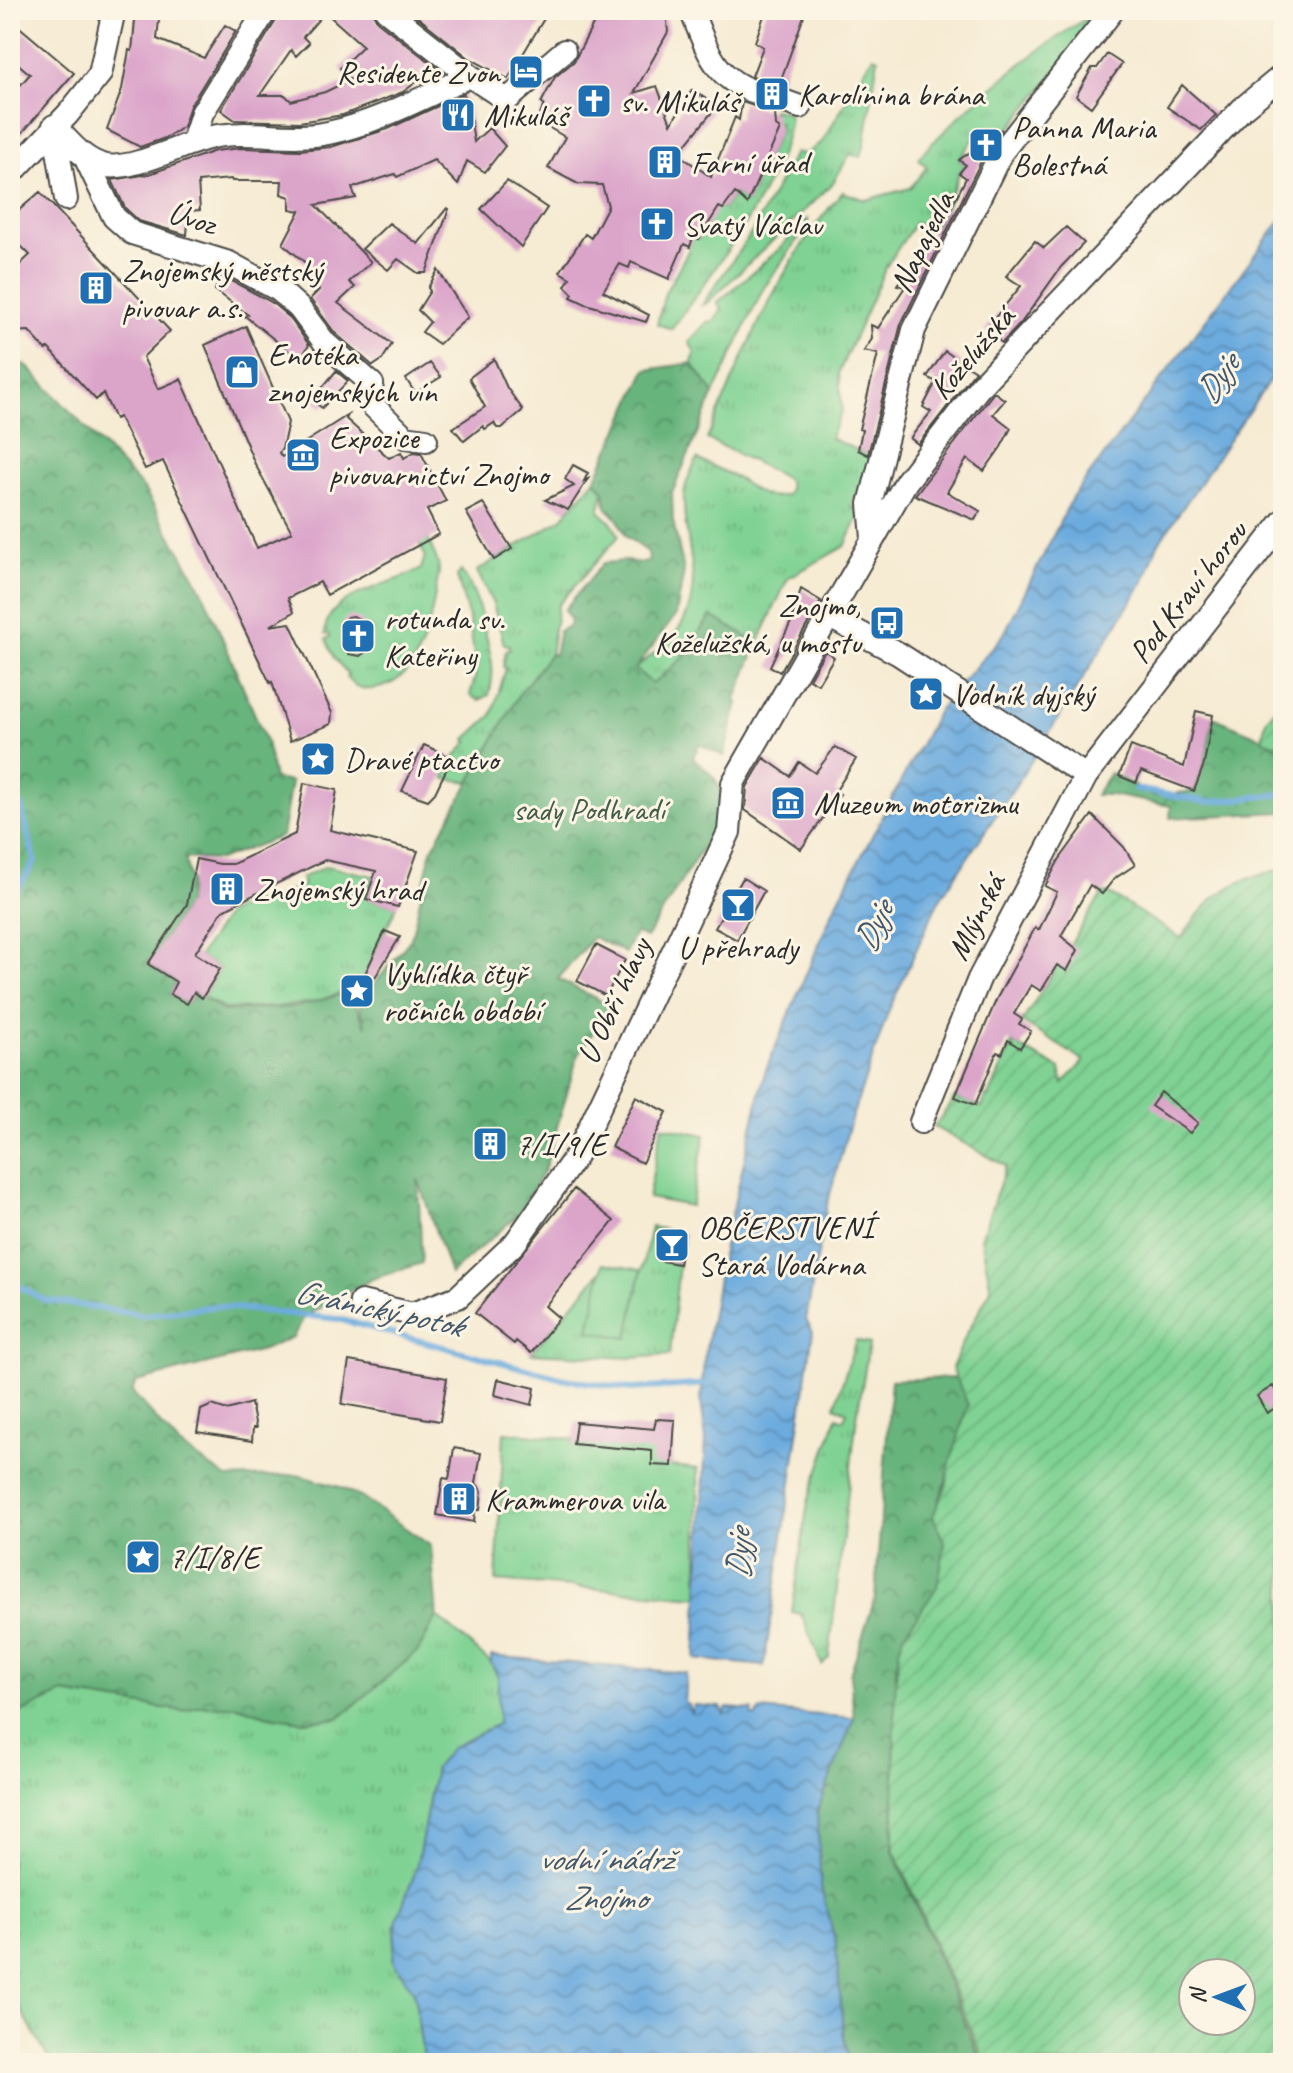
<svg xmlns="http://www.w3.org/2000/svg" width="1293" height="2073" viewBox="0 0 1293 2073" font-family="Caveat,sans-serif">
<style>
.grass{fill:url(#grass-tufts);stroke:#557e5f;stroke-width:2}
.forest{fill:url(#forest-crowns);stroke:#497054;stroke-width:2}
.park{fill:#7fd293;stroke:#557e5f;stroke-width:2}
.garden{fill:url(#garden-furrows);stroke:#557e5f;stroke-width:2;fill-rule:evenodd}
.water{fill:url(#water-waves);stroke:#4c6b84;stroke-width:2}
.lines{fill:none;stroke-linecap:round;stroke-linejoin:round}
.stream{stroke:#6cabde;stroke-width:6}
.building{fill:#dba5ca;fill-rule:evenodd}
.minor-casing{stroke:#494844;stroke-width:26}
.minor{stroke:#fff;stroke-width:22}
.labels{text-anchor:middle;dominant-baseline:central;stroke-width:6;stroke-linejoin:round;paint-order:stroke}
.poi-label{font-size:32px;fill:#2b2b2b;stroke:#fcf5e5;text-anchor:start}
.street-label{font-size:32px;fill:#2b2b2b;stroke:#fcf5e5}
.park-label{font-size:32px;fill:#445d4a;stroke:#fcf5e5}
.water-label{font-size:34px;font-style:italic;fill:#42586a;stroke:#fcf5e5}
</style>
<defs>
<pattern id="grass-tufts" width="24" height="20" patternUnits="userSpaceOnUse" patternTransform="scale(2)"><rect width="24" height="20" fill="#7fd293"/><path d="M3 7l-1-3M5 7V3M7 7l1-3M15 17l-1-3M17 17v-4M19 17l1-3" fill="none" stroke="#6eb47f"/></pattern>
<pattern id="forest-crowns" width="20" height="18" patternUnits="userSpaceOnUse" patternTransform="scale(2)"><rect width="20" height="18" fill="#67b47d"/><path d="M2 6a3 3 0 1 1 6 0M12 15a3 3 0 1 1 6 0" fill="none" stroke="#559367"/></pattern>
<pattern id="garden-furrows" width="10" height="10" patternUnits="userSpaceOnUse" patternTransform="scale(2)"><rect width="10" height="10" fill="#7fd293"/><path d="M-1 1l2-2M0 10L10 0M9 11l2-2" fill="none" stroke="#6eb47f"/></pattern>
<pattern id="water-waves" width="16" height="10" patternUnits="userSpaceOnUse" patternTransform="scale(2)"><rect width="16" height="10" fill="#6cabde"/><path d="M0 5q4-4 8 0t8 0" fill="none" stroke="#598bb4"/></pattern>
</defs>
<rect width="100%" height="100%" fill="#fcf5e5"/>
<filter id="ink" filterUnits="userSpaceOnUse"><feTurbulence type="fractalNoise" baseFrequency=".0125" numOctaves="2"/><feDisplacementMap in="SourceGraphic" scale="16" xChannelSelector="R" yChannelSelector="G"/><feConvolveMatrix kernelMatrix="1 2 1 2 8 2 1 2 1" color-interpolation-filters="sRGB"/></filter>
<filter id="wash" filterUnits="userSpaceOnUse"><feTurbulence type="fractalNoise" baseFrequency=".006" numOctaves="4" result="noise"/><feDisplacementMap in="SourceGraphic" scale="32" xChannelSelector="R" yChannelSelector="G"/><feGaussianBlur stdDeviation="1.8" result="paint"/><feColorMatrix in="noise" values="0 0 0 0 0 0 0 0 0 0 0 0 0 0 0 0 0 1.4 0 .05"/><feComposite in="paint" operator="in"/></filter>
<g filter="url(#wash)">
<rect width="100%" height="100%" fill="#f6ebd3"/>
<path class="grass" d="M 1099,10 L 1106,10 L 998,143 L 985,132 L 978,133 L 959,160 L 966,165 L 959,173 L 946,207 L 931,232 L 915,223 L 887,265 L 839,372 L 842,411 L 830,438 L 873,457 L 864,498 L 855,498 L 851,503 L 852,507 L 861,512 L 845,546 L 788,578 L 758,643 L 711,616 L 681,659 L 653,685 L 634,669 C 651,655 672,642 683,622 C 706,581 681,536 684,494 C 685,482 692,470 697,459 C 709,465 721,470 733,476 C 753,487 761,502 786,495 L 789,489 L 788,481 L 782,476 L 707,439 C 745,352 779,263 843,192 L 865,200 L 910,188 L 927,167 L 918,158 C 975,98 1028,54 1099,10 Z
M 873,56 L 878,58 L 864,147 L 860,157 L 850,154 L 832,184 L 707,303 L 702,305 L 752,232 L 795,153 L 806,154 L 822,142 Z
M 772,109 L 784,111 L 790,116 C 784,181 710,275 672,329 L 657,324 L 665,293 L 688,251 L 693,237 L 699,239 L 717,206 L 723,209 L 735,193 L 747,203 L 780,129 L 778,127 L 780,123 L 770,120 Z
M 808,219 L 808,224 L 762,291 L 714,394 L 692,363 L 695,352 L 689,342 L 708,321 L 712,323 L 722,310 L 717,303 L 775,253 Z
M 595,480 L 604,491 L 599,511 L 613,524 L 619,536 L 558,605 L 550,654 L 520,693 L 470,782 L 445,779 L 447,768 L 468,741 L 466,739 L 492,715 L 506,668 L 503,667 L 506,651 L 510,650 L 509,645 L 504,644 L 493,604 L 477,571 L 561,519 Z
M 415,534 L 426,534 C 430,545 438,558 439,569 C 439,577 436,586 435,594 C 429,631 417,685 372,689 C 360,690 353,686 346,676 L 348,674 L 334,658 L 326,639 L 330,637 L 329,634 L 325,634 C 324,593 392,586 421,569 L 425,556 Z
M 461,571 C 476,591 479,607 485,631 C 491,657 496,668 489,695 L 479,700 L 470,695 L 475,678 L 475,661 L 469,619 L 457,577 Z
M 326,866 L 374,876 L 367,899 L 397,906 L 359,987 L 314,1002 L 277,1007 L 224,1009 L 203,997 L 220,969 L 199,956 L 227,914 L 254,900 L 258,907 L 303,885 L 301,878 Z
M 651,1227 L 667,1230 L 661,1260 L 679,1264 L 670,1355 L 630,1358 L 531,1353 L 602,1270 L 589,1330 L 627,1338 Z
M 856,1340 L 869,1344 L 856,1423 L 829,1657 L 822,1665 L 801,1614 L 792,1612 L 808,1501 L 837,1417 L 843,1420 L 847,1412 L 835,1406 Z
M 504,1432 L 574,1439 L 573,1443 L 653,1447 L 672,1466 L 698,1469 L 698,1597 L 496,1581 Z
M 437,1616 L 491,1663 L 498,1677 L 498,1724 L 451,1748 L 435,1768 L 416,1870 L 397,1919 L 393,1961 L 414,1992 L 424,2063 L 51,2063 L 10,1991 L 10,1722 L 22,1712 L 63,1693 L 183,1711 L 200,1706 L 238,1706 L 269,1716 L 303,1721 L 339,1718 L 418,1651 Z"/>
<path class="forest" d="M 10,363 L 26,365 L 144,489 L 202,590 L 266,741 L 274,779 L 291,782 L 282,836 L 219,860 L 185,858 L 190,881 L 187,904 L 148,965 L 176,982 L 170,994 L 187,1004 L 194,992 L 224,1011 L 296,1007 L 350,992 L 366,1027 L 359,1003 L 411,939 L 431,851 L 520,693 L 550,654 L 554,655 L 559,631 L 569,626 L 570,619 L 564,610 L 603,563 L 626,561 L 644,563 L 649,560 L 648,552 L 627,537 L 618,520 L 606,507 L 604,491 L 595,480 L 646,370 L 692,363 L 714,394 L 672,493 L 673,521 L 684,571 L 676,615 L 635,669 L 653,684 L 681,659 L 711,616 L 758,643 L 736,699 L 738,703 L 724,756 L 699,744 L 693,758 C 715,776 721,782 725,811 L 646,938 L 635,933 L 625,953 L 593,937 L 558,979 L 611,1006 L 578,1055 L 545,1168 L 519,1214 L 450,1274 L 418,1179 L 422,1263 L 372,1279 L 305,1316 L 293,1337 L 263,1350 L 136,1382 L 132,1392 L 178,1444 L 227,1478 L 297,1475 L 340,1487 L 361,1497 L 431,1546 L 437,1616 L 418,1651 L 339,1718 L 303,1721 L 269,1716 L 238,1706 L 200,1706 L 183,1711 L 63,1693 L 22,1712 L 10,1722 Z
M 1213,717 L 1283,747 L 1283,812 L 1170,818 L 1171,806 L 1111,795 L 1095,795 L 1110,773 L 1154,796 L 1194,791 L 1204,762 Z
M 957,1378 L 968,1405 C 956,1442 949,1480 933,1516 L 945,1544 L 937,1588 L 904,1635 L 899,1650 L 896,1671 L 893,1850 L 982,2063 L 849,2063 L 843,2031 L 836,1944 L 821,1887 L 817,1812 L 854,1718 L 850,1674 L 875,1598 L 891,1380 Z"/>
<path class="park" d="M 662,1126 L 705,1135 L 691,1206 L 648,1198 Z
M 603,1263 L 641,1270 L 628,1338 L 589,1331 Z"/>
<path class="garden" d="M 1283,699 L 1283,747 L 1262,739 L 1266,720 Z
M 1283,869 L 1283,2063 L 985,2063 L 894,1849 L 895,1694 L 899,1650 L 904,1635 L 937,1587 L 945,1544 L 933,1516 L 947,1484 L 948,1470 L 968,1405 L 952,1368 L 966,1335 L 991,1289 L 981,1238 L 1006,1166 L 934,1127 L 955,1097 L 982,1107 L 986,1096 L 989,1097 L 1012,1043 L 1060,1069 L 1063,1084 L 1084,1061 L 1022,1022 L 1102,894 L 1108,893 L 1181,938 C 1214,891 1228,882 1283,869 ZM 1193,1973 L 1241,1973 L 1241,2021 L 1193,2021 Z"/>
<path class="water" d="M 1283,217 L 1283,366 L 1275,373 L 1158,544 L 1144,581 L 1022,776 L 938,902 L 889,1010 L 851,1120 L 827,1205 L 806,1320 L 813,1332 L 764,1666 L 695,1659 L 706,1439 L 701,1401 L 704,1360 L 721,1260 L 765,1072 L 834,908 L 939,709 L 1004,634 L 1072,498 Z
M 491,1656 L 686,1673 L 684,1703 L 688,1704 L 691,1712 L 694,1705 L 721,1707 L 724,1714 L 727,1708 L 753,1710 L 752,1715 L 756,1717 L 760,1710 L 854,1718 L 817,1812 L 821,1887 L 836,1944 L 843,2031 L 849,2063 L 424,2063 L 414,1992 L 393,1961 L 397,1919 L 416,1870 L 435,1768 L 451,1748 L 498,1724 L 498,1677 L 491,1663 Z"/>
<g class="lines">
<path class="stream" d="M 10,781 L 15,784 L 35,861 L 10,902
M 1135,789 L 1208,802 L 1283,794
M 10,1281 L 44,1300 L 145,1315 L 216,1306 L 338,1319 L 564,1379 L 631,1389 L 710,1384"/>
</g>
<g id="blocks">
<path class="building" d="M 136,10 L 160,10 L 157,39 L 204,58 L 225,25 L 236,31 L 190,106 L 183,127 L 165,138 L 140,147 L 107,130 L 122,89 L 129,50 L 132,51 Z
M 280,10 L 372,10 L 377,21 L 436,67 L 403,92 L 343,115 L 299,122 L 235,120 L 221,110 L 278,17 ZM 325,12 L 363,46 L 340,68 L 350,80 L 325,92 L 291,101 L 285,95 L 260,95 L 291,50 L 296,56 L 309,43 L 303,37 Z
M 409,10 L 533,10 L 545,17 L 508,79 L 469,58 Z
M 619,10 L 666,10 L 668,32 L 634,93 L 657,86 L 671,124 L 692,90 L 717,106 L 678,154 L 711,177 L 735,117 L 739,120 L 742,102 L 775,113 L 776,126 L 780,129 L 747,204 L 735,193 L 723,209 L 719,207 L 699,239 L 693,237 L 690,247 L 684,244 L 669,279 L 631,262 L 629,268 L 620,264 L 603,291 L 649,315 L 646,322 L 586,304 L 571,297 L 573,294 L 565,286 L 570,278 L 560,272 L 585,234 L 591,238 L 608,206 L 602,185 L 578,184 L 548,168 L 565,137 L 538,121 L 544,104 L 541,103 L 555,77 L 574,61 L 596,19 L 602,23 L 607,13 Z
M 766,10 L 806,10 L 779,85 L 752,76 L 763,47 L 755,42 Z
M 10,19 L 74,73 L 10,147 L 10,97 L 30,74 L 10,57 Z
M 1107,54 L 1122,64 L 1091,107 L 1076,96 L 1092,68 L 1097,68 Z
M 1182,85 L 1216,115 L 1201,130 L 1167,107 Z
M 464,94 L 469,108 L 474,142 L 489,128 L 505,146 L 485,172 L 467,161 L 458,185 L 434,160 L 397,177 L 395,174 L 352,188 L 356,198 L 316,205 L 371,262 L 349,282 L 355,287 L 338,303 L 392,344 L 382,360 L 373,366 L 335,333 L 310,299 L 319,290 L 302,276 L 309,266 L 283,244 L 300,211 L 290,209 L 290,197 L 281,194 L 282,181 L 232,181 L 231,179 L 198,182 L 200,210 L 189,211 L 187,235 L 139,221 L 125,208 L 112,180 L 149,174 L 215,151 L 241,148 L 300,150 L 331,147 L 388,129 Z
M 1002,129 L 988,147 L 901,324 L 868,455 L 858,450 L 862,430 L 859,429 L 878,354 L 864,351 L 872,339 L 871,325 L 878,328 L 905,287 L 897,285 L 933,233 L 931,232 L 946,207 L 950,210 L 966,178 L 959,173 L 966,165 L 959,160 L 974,149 L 979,136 L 987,133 L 991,137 Z
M 507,181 L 547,208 L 521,247 L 481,209 Z
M 40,192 L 170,331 L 143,357 L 158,389 L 181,379 L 257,548 L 292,532 L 255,464 L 205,345 L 246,326 L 288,422 L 282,449 L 279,453 L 282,457 L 348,415 L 346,419 L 389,458 L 401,452 L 404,458 L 414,452 L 421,453 L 446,501 L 427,510 L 439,534 L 327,595 L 320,582 L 288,598 L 294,612 L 270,626 L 290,623 L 332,713 L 331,724 L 290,741 L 272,682 L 270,683 L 163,461 L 145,469 L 119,417 L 115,419 L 103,393 L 96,400 L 55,355 L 48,348 L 46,350 L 29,331 L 10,332 L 10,274 L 30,255 L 10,235 L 10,218 Z
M 447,208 L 449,209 L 426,273 L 418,273 L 398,259 L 388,270 L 362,249 L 389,223 L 418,244 Z
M 1066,227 L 1084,243 L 1061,267 L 1021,323 L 1002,343 L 985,330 L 1021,286 L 1006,276 L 1035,241 L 1044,248 Z
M 438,270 L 468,317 L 439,344 L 422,332 L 430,322 L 418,310 L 430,291 L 428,288 Z
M 221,275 L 271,302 L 289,317 L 309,345 L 300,360 L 245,316 L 248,315 L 215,290 Z
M 945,351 L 975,371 L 918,444 L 910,438 L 931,412 L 923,407 L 936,382 L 927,377 Z
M 494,359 L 507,388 L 523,410 L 502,428 L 497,428 L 494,423 L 485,429 L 483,426 L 464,441 L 453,428 L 485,407 L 469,378 Z
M 430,363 L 441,377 L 415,393 L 406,379 Z
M 336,371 L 348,381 L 322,408 L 312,400 Z
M 994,392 L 1005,400 L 993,414 L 1011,428 L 1001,447 L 984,471 L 967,459 L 947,492 L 980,511 L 975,520 L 915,495 Z
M 573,465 L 588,473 L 584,481 L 588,479 L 568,510 L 545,500 L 574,486 L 565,479 Z
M 483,503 L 512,549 L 494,560 L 466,512 Z
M 801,589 L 821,601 L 780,672 L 770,666 L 791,622 Z
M 353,616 L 361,620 L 372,637 L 371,648 L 360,656 L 349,654 L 343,646 L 344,621 L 347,617 Z
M 825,651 L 834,657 L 818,684 L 809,679 Z
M 1196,711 L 1213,715 L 1204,764 L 1194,791 L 1141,771 L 1136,783 L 1119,776 L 1131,746 L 1184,767 Z
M 424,745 L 457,760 L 447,768 L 435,793 L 428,800 L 402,791 Z
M 835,747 L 856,759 L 835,792 L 840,794 L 801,849 L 745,810 L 747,787 L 764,758 L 790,776 L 799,762 L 815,773 Z
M 304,783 L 337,790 L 330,830 L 418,851 L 398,907 L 366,899 L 376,871 L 325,860 L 223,910 L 195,953 L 220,969 L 202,998 L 194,992 L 187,1004 L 170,994 L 176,982 L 148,964 L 187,904 L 196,859 L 220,864 L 233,864 L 295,834 Z
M 1092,815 L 1124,847 L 1135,865 L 1114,879 L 1102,894 L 1090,885 L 1061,936 L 1078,950 L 1067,971 L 1057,965 L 1041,991 L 1031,985 L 1014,1014 L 1022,1019 L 1019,1024 L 1031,1031 L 1020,1048 L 1008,1040 L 1002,1054 L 997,1052 L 975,1105 L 955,1097 L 997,998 L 1035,928 L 1039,930 L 1057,892 L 1045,886 L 1059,860 Z
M 743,878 L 764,891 L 737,940 L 715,928 Z
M 385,931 L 400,937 L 372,982 L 363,978 Z
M 596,945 L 625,960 L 606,996 L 577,981 Z
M 1161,1092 L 1198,1123 L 1190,1133 L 1151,1106 Z
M 636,1096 L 667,1112 L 642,1163 L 611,1147 Z
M 574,1189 L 614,1221 L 545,1306 L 559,1318 L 531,1353 L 516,1341 L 514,1344 L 475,1313 Z
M 667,1230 L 685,1234 L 679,1264 L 661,1261 Z
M 349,1361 L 447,1378 L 440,1421 L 342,1404 Z
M 498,1379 L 535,1388 L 532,1405 L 495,1395 Z
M 1273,1386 L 1283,1403 L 1267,1413 L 1257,1396 Z
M 251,1403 L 256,1428 L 253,1428 L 252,1441 L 197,1432 L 201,1410 L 212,1405 L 227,1410 Z
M 656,1419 L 675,1420 L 672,1466 L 652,1465 L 652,1451 L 573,1444 L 576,1422 L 654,1429 Z
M 454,1448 L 481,1453 L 476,1483 L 482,1491 L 480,1510 L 475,1510 L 474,1522 L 437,1515 L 443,1478 L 449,1479 Z"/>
</g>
</g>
<g filter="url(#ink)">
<use href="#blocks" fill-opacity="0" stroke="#494844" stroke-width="2"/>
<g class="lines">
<defs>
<path id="minor" d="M 386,10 L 470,76 L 507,100 L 564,51
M 691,10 C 708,53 717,85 767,95
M 775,98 L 800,107
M 54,126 C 70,142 84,162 107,166 C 135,170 183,143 212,137 C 250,129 290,141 328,133 C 377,123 425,96 470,76
M 54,126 L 66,199
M 193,142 L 202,113 L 266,10
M 86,159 L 114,217 L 132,233 L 229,263 L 279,290 L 299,308 L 325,343 L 372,384 L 366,399 L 405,437 L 426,440
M 10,175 L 68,114 L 100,74 L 114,10
M 873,538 L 870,504 L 914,330 L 1001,153 L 1113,10
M 828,616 L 899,654 L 1086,776
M 921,1122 L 979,979 L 1086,776 L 1283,521
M 361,1302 L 412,1314 L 458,1297 L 515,1243 L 576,1156 L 680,937 L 729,832 L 733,783 L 906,482 L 981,385 L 1243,108 L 1283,75"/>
</defs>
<use href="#minor" class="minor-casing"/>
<use href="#minor" class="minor"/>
</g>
</g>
<defs>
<symbol id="hotel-square" viewBox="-11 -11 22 22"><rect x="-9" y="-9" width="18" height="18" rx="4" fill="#1f6fb2" stroke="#fcf5e5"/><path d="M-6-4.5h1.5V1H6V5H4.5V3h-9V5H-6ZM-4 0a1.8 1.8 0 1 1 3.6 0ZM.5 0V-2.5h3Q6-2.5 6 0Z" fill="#fff"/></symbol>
<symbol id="building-square" viewBox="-11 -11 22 22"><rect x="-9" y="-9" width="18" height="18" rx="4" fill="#1f6fb2" stroke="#fcf5e5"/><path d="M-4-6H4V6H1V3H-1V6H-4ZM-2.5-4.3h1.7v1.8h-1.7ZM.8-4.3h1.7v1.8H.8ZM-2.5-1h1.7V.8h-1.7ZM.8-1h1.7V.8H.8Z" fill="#fff"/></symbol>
<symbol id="church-square" viewBox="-11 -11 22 22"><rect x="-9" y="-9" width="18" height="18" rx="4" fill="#1f6fb2" stroke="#fcf5e5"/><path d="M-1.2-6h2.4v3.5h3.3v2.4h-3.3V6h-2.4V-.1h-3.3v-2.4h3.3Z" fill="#fff"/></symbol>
<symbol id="restaurant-square" viewBox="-11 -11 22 22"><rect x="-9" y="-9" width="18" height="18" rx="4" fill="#1f6fb2" stroke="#fcf5e5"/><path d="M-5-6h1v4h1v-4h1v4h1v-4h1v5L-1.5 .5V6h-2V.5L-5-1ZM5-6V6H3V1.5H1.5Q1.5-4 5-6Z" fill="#fff"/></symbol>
<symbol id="shop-square" viewBox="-11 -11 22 22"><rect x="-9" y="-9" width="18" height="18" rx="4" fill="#1f6fb2" stroke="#fcf5e5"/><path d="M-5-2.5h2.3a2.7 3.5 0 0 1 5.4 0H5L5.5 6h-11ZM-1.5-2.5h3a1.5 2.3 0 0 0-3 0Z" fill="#fff"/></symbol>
<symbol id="museum-square" viewBox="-11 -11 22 22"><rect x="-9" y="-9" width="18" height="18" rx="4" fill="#1f6fb2" stroke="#fcf5e5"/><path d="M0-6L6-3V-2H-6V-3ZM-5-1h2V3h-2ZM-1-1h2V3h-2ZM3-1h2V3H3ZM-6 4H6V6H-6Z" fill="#fff"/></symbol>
<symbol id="bus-square" viewBox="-11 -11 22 22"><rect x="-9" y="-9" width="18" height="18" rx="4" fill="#1f6fb2" stroke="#fcf5e5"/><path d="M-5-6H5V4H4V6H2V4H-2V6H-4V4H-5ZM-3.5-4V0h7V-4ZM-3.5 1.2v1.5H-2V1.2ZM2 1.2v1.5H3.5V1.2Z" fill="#fff"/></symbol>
<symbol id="sight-square" viewBox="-11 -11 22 22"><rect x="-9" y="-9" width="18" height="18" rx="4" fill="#1f6fb2" stroke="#fcf5e5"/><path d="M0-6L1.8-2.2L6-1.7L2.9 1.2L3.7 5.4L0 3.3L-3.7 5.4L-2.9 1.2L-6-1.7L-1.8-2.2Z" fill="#fff"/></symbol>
<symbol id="bar-square" viewBox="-11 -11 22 22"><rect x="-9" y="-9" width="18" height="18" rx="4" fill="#1f6fb2" stroke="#fcf5e5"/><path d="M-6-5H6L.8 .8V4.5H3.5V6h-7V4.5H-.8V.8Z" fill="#fff"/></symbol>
</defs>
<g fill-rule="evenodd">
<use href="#hotel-square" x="506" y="52" width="40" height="40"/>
<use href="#building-square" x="752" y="74" width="40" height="40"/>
<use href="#church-square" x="574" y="81" width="40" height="40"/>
<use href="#restaurant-square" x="438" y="95" width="40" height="40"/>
<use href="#church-square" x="966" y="125" width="40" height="40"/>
<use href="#building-square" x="645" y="142" width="40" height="40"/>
<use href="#church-square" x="637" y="204" width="40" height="40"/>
<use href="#building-square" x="76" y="268" width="40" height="40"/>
<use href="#shop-square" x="222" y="352" width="40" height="40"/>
<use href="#museum-square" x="283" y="435" width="40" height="40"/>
<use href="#bus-square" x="867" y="603" width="40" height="40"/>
<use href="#church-square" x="338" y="616" width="40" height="40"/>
<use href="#sight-square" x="906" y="674" width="40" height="40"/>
<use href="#sight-square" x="298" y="739" width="40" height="40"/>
<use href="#museum-square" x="768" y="783" width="40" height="40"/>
<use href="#building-square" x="207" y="869" width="40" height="40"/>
<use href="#bar-square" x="718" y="885" width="40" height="40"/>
<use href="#sight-square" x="337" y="971" width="40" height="40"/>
<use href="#building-square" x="470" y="1124" width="40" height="40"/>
<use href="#bar-square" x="652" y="1225" width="40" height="40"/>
<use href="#building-square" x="439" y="1479" width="40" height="40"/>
<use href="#sight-square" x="123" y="1537" width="40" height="40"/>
</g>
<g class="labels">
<g class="poi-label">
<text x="500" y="72" text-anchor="end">Residente Zvon</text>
<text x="798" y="94">Karolínina brána</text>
<text x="620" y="101">sv. Mikuláš</text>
<text x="484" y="115">Mikuláš</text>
<text x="1012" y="127">Panna Maria<tspan x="1012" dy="37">Bolestná</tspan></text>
<text x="691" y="162">Farní úřad</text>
<text x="683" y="224">Svatý Václav</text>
<text x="122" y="270">Znojemský městský<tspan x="122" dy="37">pivovar a.s.</tspan></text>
<text x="268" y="354">Enotéka<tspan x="268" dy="37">znojemských vín</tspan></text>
<text x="329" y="437">Expozice<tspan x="329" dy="37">pivovarnictví Znojmo</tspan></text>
<text x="861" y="605" text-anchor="end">Znojmo,<tspan x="861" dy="37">Koželužská, u mostu</tspan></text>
<text x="384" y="618">rotunda sv.<tspan x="384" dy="37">Kateřiny</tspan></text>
<text x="952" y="694">Vodník dyjský</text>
<text x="344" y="759">Dravé ptactvo</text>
<text x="814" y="803">Muzeum motorizmu</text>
<text x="253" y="889">Znojemský hrad</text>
<text x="738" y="947" text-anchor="middle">U přehrady</text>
<text x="383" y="973">Vyhlídka čtyř<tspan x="383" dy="37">ročních období</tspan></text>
<text x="516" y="1144">7/I/9/E</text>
<text x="698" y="1227">OBČERSTVENÍ<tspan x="698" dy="37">Stará Vodárna</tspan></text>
<text x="485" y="1499">Krammerova vila</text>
<text x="169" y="1557">7/I/8/E</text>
</g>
<g class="street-label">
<text transform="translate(192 218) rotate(17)">Úvoz</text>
<text transform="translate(922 242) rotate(-64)">Napajedla</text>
<text transform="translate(972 353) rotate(-49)">Koželužská</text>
<text transform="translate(1188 592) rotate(-52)">Pod Kraví horou</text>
<text transform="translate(976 917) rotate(-63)">Mlýnská</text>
<text transform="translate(614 1001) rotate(-65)">U Obří hlavy</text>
</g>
<g class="park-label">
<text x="589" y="809">sady Podhradí</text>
</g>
<g class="water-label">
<text transform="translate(1217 378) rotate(-55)">Dyje</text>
<text transform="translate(873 926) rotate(-65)">Dyje</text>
<text transform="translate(379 1308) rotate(12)">Gránický potok</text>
<text transform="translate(738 1554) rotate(-89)">Dyje</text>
<text x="605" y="1858">vodní nádrž<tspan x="605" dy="39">Znojmo</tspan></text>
</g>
</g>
<rect width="1293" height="2073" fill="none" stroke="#fcf5e5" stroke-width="40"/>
<g transform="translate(1217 1997) rotate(271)"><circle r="38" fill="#fcf5e5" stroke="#a8a49b" stroke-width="2"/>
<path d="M0-6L14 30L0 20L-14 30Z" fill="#1f6fb2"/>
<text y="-12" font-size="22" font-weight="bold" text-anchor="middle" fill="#2b2b2b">N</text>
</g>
</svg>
